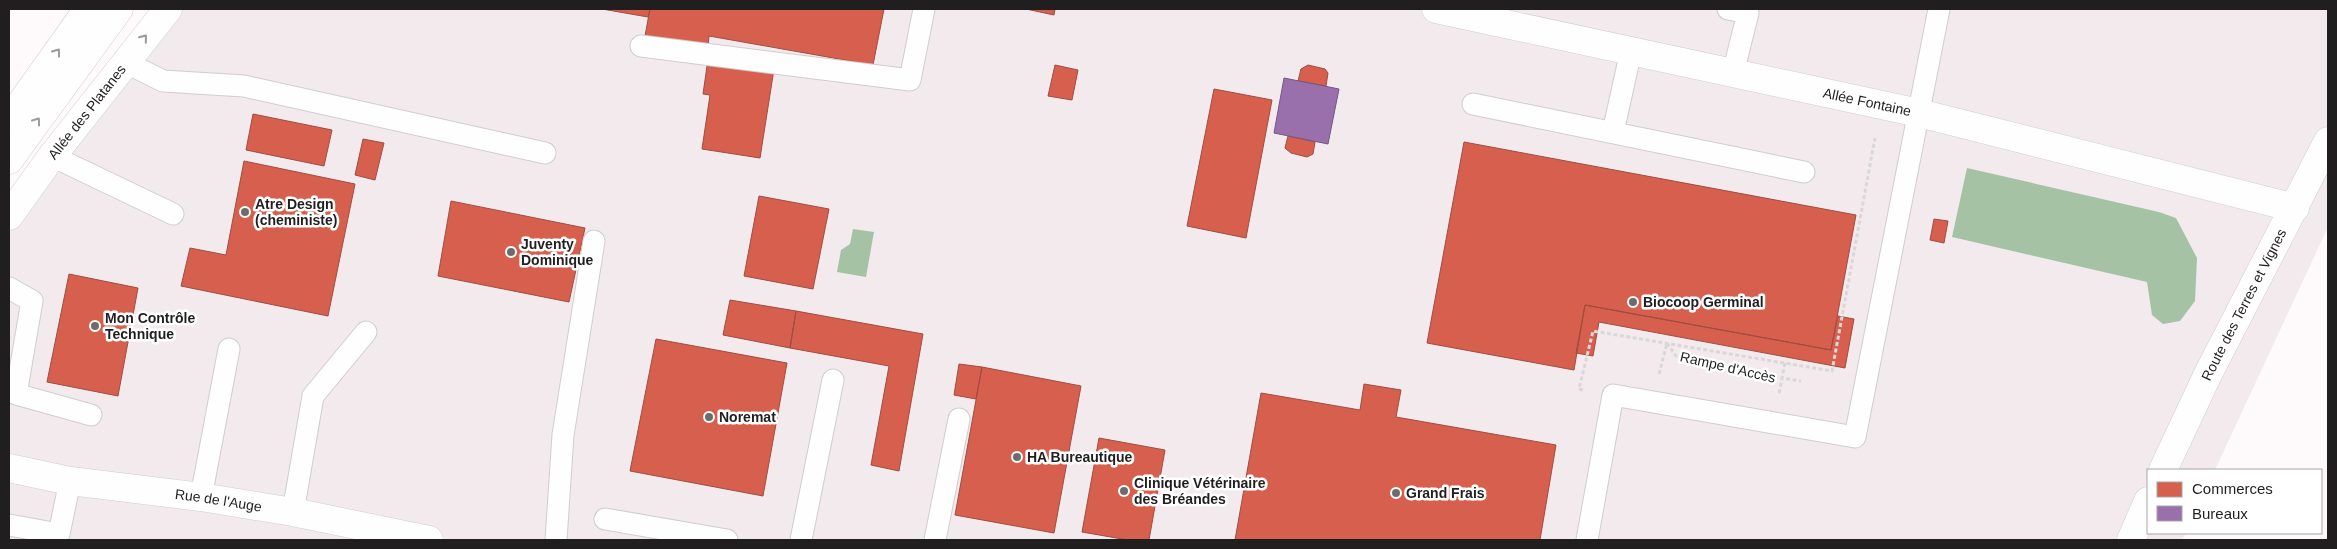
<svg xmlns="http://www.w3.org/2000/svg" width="2337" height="549" viewBox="0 0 2337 549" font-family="Arial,sans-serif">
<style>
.built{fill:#f2eaed}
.water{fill:#a5c3a4}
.shops{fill:#d6604d;stroke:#a04c40}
.offices{fill:#9970ab;stroke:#755781}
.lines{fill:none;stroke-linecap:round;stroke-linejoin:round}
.lane-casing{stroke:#d0cdce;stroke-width:23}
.street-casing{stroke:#d0cdce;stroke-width:29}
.primary-casing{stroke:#d0cdce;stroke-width:29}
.path{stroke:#d9d8d9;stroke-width:3;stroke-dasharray:4 2.5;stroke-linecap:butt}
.lane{stroke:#fffeff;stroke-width:21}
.street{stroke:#fffeff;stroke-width:28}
.primary{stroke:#fffeff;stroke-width:28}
.oneway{stroke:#9b999b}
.poi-dot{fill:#6e6b6d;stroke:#fff;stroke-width:2}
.labels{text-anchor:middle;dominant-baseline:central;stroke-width:5;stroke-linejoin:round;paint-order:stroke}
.street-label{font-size:14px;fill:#211e20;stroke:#fff}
.poi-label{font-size:14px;font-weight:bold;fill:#211e20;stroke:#fff;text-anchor:start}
</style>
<rect width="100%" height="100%" fill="#fefafc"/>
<path class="built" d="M 161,9 L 2328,9 L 2328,227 L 2215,470 L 2148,470 L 2148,533 L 2186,533 L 2182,540 L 9,540 L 9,200 Z"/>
<path class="water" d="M 1967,168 L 2159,212 L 2176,218 L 2197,258 L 2195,301 L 2180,321 L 2163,324 L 2152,315 L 2147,282 L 1952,237 Z
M 853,229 L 874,232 L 866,277 L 837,272 L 841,250 L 850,244 Z"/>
<path class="shops" d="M 602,9 L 650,9 L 648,17 Z
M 650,9 L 884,9 L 873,65 L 709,36 L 708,46 L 645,36 Z
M 1026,9 L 1055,9 L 1054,15 Z
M 708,59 L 774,69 L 760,158 L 702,149 L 710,95 L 703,94 Z
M 1055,65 L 1078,70 L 1072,100 L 1048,96 Z
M 1308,65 L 1325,69 L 1328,73 L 1326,86 L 1298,81 L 1301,69 Z
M 1214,89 L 1272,100 L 1246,238 L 1187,226 Z
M 253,114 L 332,130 L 324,166 L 246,150 Z
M 1288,136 L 1315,142 L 1313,154 L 1307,157 L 1291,153 L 1285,148 Z
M 363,139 L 384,143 L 375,180 L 355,175 Z
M 1464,142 L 1856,215 L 1831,350 L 1585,305 L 1574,370 L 1427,343 Z
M 244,161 L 355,184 L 328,316 L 181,286 L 190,248 L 226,255 Z
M 759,196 L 829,209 L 813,289 L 744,276 Z
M 451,201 L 585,228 L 569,302 L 438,276 Z
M 1934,219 L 1948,221 L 1944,243 L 1930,240 Z
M 69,274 L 138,288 L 118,396 L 47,382 Z
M 730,300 L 796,311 L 790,348 L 723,335 Z
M 1585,305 L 1831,350 L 1838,316 L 1854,319 L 1845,368 L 1599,322 L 1593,356 L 1576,353 Z
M 796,311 L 923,334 L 899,471 L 871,465 L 889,366 L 790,348 Z
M 656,339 L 787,363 L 763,496 L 630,471 Z
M 959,364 L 982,367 L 976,399 L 954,395 Z
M 982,367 L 1081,386 L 1054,533 L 955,515 Z
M 1364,384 L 1401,390 L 1396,417 L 1556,445 L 1540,540 L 1235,540 L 1261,393 L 1360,410 Z
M 1099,438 L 1165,450 L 1149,540 L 1128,540 L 1082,532 Z"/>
<path class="offices" d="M 1284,78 L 1339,89 L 1328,144 L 1274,133 Z"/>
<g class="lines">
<defs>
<path id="lane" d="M 1728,9 L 1748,13 L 1733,73
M 641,46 L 910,80 L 924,9
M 125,62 L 163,81 L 244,86 L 545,153
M 1473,104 L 1804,172
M 1613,132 L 1631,51
M 52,156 L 173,214
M 9,288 L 32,301 L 16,394 L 91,415
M 201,497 L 229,349
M 293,512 L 313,396 L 366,332
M 605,519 L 727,540
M 9,525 L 59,534 L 70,481
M 556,540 L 563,435 L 594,241
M 801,540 L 833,380
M 935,540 L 959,419
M 1587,540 L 1613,395 L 1855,437 L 1939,9"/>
<g id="street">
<path id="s1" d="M 1436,9 L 1919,113 L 2295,208"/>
<path id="s2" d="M 9,216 L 52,156 L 168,9"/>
<path id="s3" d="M 9,468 L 70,481 L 201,497 L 293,512 L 429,540"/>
<path id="s4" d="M 2163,470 L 2208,374 L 2328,141"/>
<path d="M 2131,540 L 2148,501"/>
</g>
<path id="primary" d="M 9,120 L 88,9
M 9,160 L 119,9"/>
</defs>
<use href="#lane" class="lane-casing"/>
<use href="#street" class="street-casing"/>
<use href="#primary" class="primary-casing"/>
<path class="path" d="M 1667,343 L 1678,359 L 1782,378 L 1779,394
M 1785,363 L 1782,378 L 1801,381
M 1659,374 L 1667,343
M 1583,390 L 1579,389 L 1593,331 L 1832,371 L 1875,138"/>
<use href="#lane" class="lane"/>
<use href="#street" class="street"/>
<use href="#primary" class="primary"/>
</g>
<defs><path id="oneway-chevron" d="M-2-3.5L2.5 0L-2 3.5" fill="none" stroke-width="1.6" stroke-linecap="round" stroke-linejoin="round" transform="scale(1.25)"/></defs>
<g class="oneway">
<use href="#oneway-chevron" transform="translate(144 38) rotate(-51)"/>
<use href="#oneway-chevron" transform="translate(57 52) rotate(-54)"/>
<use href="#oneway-chevron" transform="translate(37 121) rotate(-54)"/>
</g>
<g class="poi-dot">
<circle cx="245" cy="212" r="5"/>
<circle cx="511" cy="252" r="5"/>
<circle cx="1633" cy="302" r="5"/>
<circle cx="95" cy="326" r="5"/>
<circle cx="709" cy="417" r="5"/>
<circle cx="1017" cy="457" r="5"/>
<circle cx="1124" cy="491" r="5"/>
<circle cx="1396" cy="493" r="5"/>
</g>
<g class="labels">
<g class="street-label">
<text stroke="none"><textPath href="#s1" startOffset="441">Allée Fontaine</textPath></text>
<text stroke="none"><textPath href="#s2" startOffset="130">Allée des Platanes</textPath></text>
<text stroke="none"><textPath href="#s4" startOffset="184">Route des Terres et Vignes</textPath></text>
<text transform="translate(1728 367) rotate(13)">Rampe d'Accès</text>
<text stroke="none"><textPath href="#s3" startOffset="212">Rue de l'Auge</textPath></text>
</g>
<g class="poi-label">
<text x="255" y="204">Atre Design<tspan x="255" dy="16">(cheministe)</tspan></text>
<text x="521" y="244">Juventy<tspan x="521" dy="16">Dominique</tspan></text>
<text x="1643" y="302">Biocoop Germinal</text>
<text x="105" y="318">Mon Contrôle<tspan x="105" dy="16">Technique</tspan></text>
<text x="719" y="417">Noremat</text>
<text x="1027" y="457">HA Bureautique</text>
<text x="1134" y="483">Clinique Vétérinaire<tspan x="1134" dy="16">des Bréandes</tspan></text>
<text x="1406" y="493">Grand Frais</text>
</g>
</g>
<rect width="2337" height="549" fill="none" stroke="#211e20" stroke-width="20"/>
<rect x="2147" y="469" width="175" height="65" fill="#ffffff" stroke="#a6a5a6"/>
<rect x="2157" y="482" width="25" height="15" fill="#d6604d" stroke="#a6a5a6"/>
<text x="2192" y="494" font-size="15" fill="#211e20">Commerces</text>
<rect x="2157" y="506" width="25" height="15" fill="#9970ab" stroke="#a6a5a6"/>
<text x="2192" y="519" font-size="15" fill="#211e20">Bureaux</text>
</svg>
